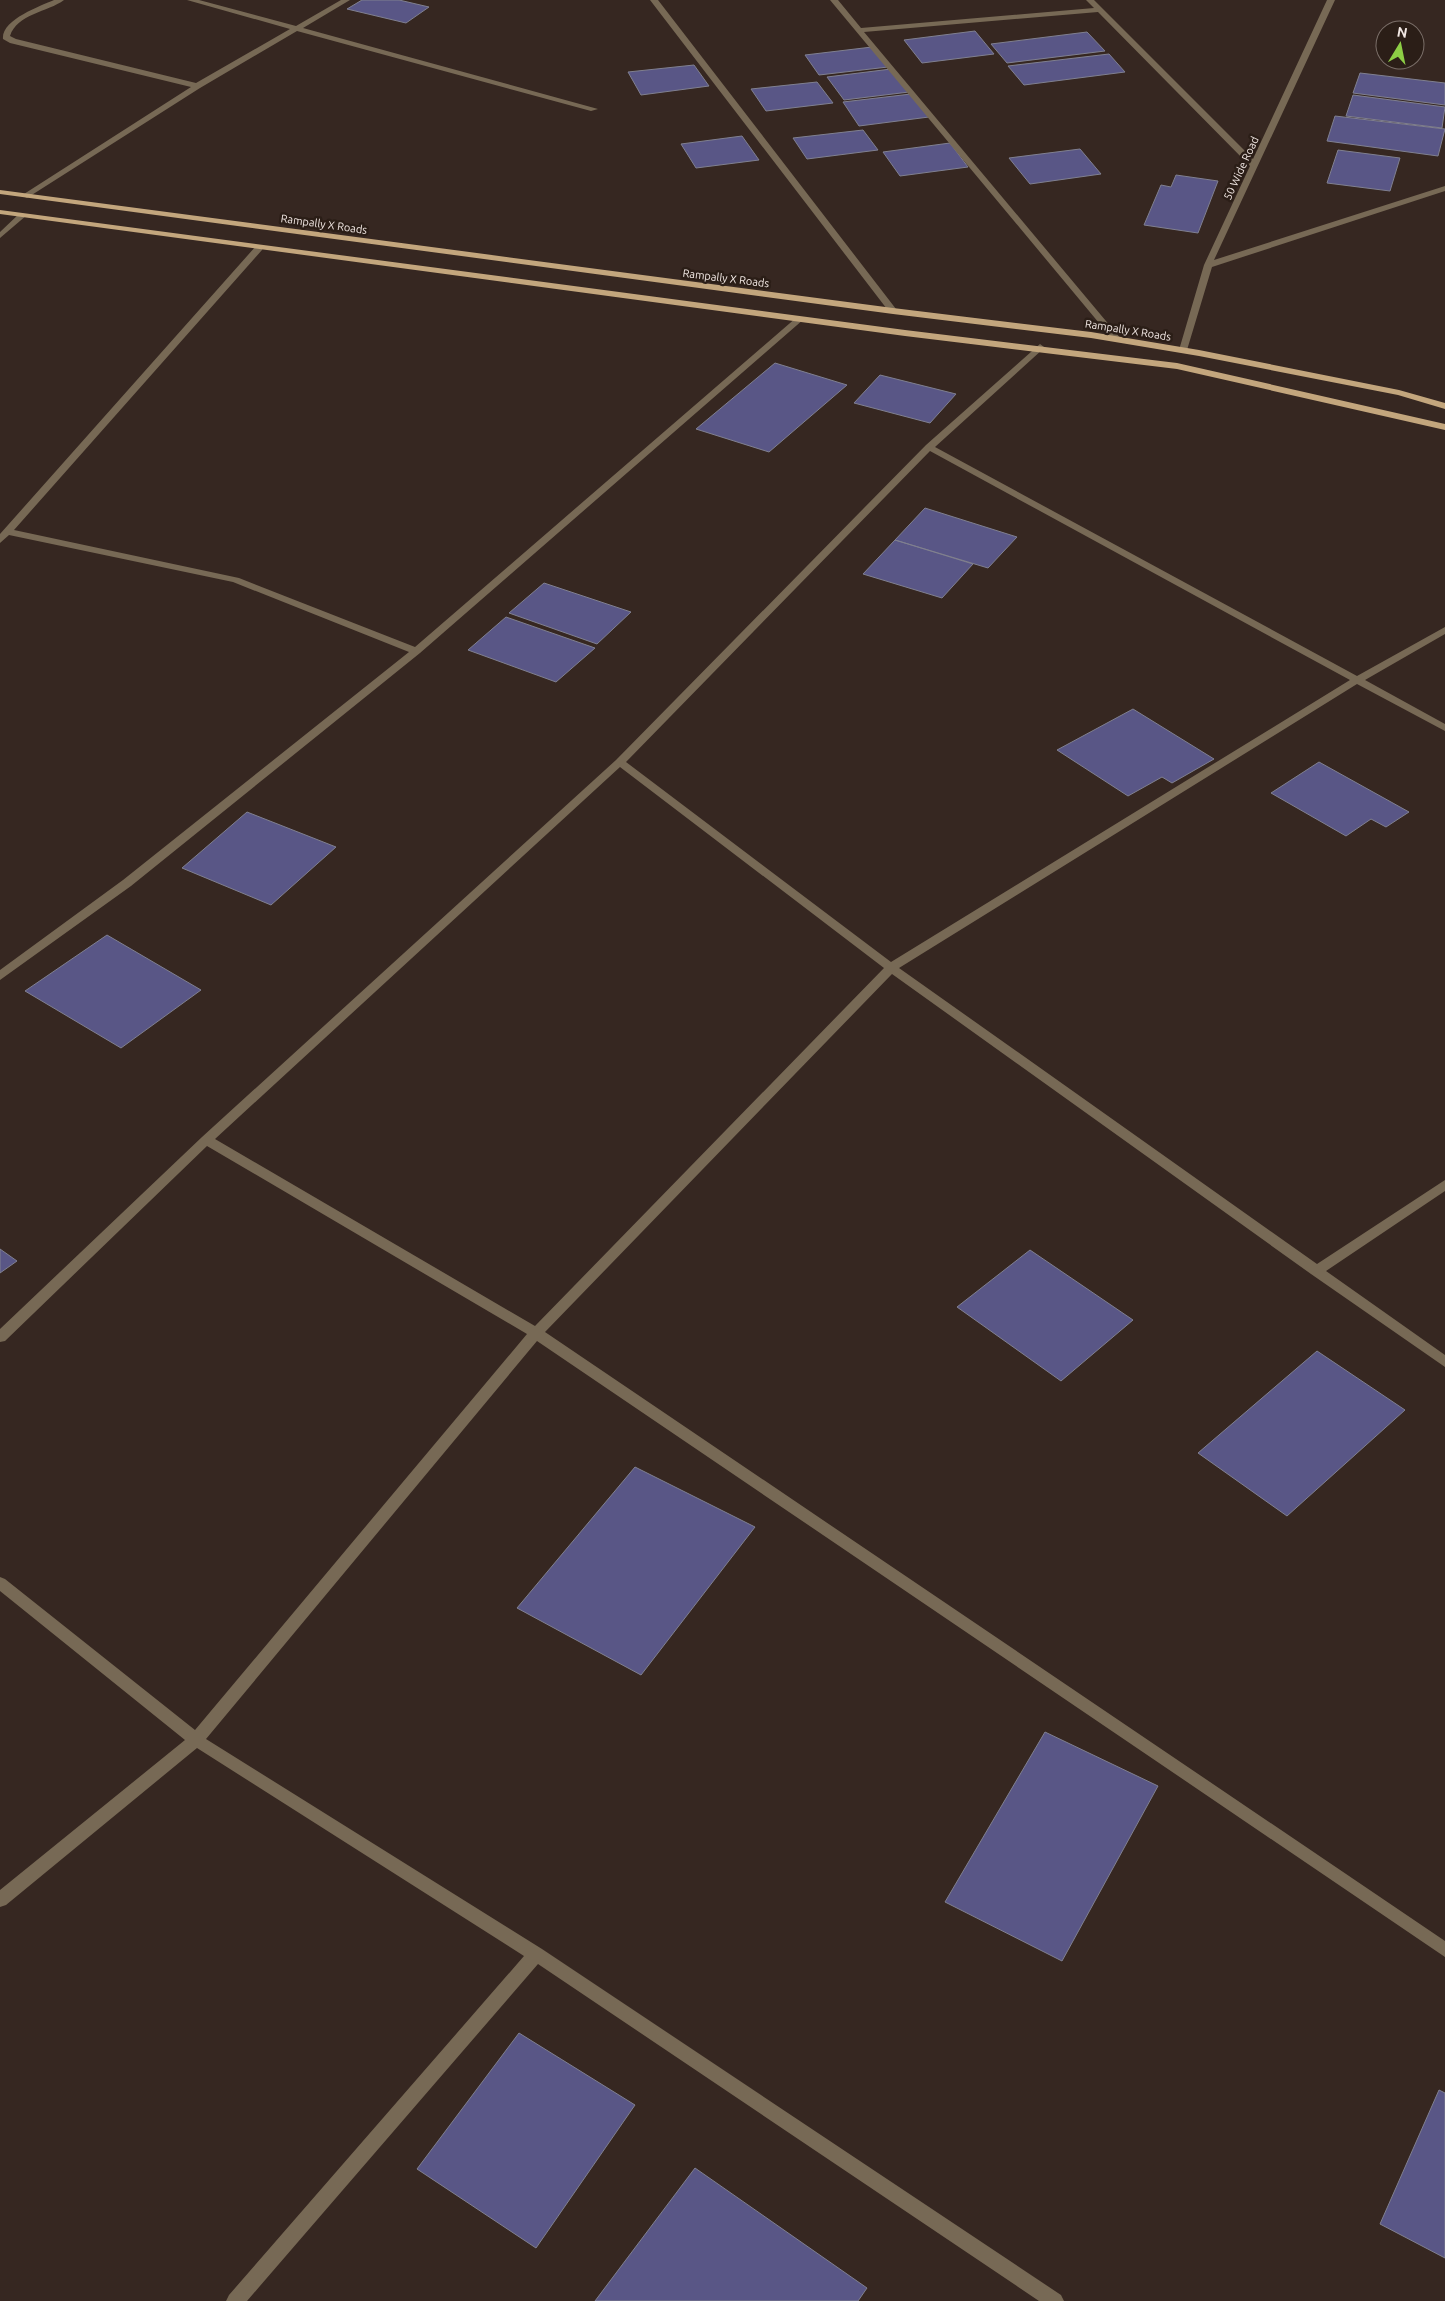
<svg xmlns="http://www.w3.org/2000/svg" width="1445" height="2301" viewBox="0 0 1445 2301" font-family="Ubuntu,sans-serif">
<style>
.building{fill:#595686;stroke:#808090}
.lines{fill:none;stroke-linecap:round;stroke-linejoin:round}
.minor{fill:#776955;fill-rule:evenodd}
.major{fill:#c3a67d;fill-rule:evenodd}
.labels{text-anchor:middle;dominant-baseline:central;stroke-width:5;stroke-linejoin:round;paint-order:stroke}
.far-street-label{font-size:11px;fill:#f3e9e5;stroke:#2b1e17}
</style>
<rect width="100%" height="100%" fill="#362721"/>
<path class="building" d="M 362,0 L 399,0 L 429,7 L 406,23 L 347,9 Z
M 975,31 L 994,54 L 922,63 L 904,40 Z
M 1087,32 L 1105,51 L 1007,63 L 991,44 Z
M 872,47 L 888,67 L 819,75 L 805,55 Z
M 1109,54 L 1125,72 L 1024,85 L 1008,66 Z
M 694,65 L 709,86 L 641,95 L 628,72 Z
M 891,69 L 909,92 L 844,100 L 827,77 Z
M 1360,73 L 1445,83 L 1445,105 L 1353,93 Z
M 817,82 L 833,103 L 766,111 L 751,89 Z
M 911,94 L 929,117 L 859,126 L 843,102 Z
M 1353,95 L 1445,107 L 1442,128 L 1346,116 Z
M 1335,116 L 1445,129 L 1438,156 L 1327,141 Z
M 863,130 L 878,150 L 807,159 L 793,138 Z
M 742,136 L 759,160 L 696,168 L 681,144 Z
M 950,143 L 968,167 L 900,176 L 883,152 Z
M 1080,149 L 1101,174 L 1030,184 L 1009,158 Z
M 1338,150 L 1400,158 L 1390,191 L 1327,183 Z
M 1176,175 L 1218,181 L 1198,233 L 1144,225 L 1161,185 L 1171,187 Z
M 775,363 L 847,385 L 769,452 L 696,429 Z
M 880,375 L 956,394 L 930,423 L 854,403 Z
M 925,508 L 1017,537 L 988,568 L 895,540 Z
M 895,540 L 973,564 L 942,598 L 863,574 Z
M 544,583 L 631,612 L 597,644 L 509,613 Z
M 506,617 L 595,648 L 556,682 L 468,650 Z
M 1133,709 L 1214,759 L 1172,783 L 1162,777 L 1128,796 L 1057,750 Z
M 1319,762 L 1409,812 L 1386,827 L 1371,819 L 1346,836 L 1271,793 Z
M 247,812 L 336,847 L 271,905 L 182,868 Z
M 107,935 L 201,990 L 121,1048 L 25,991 Z
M 0,1249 L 17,1261 L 0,1273 Z
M 1030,1250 L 1133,1320 L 1061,1381 L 957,1307 Z
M 1317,1351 L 1405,1410 L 1287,1516 L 1198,1453 Z
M 635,1467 L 755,1527 L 641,1675 L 517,1608 Z
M 1045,1732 L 1158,1786 L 1062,1961 L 945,1902 Z
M 519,2033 L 635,2105 L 536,2248 L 417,2169 Z
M 1439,2090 L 1445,2093 L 1445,2258 L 1380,2224 Z
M 695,2168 L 867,2288 L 858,2301 L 595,2301 Z"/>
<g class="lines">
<path class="minor" d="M 54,0 L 64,0 C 48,12 17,14 10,36 L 16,39 L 196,83 L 290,29 L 187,0 L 199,0 L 296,26 L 341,0 L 350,0 L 303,28 L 598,109 L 591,111 L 297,31 L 200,88 L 27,198 L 23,196 L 24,194 L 191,87 L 10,43 L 3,39 C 1,20 40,6 54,0 Z
M 650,0 L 658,0 L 896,309 L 896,313 L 890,313 Z
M 830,0 L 838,0 L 861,28 L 1094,8 L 1086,0 L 1094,0 L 1253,159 L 1327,0 L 1335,0 L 1214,260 L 1445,186 L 1445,191 L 1212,267 L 1187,350 L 1180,352 L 1179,350 L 1204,265 L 1250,166 L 1098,12 L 864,32 L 1121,339 L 1114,341 Z
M 20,213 L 27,215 L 0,238 L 0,232 Z
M 259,245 L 263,248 L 262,250 L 14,530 L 239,578 L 415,647 L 797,317 L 804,319 L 420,653 L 131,886 L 0,980 L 0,970 L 123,880 L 409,652 L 233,582 L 9,535 L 0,543 L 0,534 L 256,246 Z
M 1040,344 L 1044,347 L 1043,349 L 935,447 L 1357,676 L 1445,627 L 1445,634 L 1365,680 L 1445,724 L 1445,731 L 1357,684 L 899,968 L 1317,1264 L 1445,1180 L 1445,1191 L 1326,1271 L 1445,1355 L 1445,1367 L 1311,1274 L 892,974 L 545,1332 L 1445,1941 L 1445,1957 L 537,1341 L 206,1739 L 542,1949 L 1061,2295 L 1064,2301 L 1039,2301 L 538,1964 L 247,2301 L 226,2301 L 229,2295 L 524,1956 L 197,1748 L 6,1905 L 0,1907 L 0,1890 L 185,1740 L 0,1591 L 0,1577 L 5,1579 L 195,1730 L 527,1334 L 207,1146 L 5,1341 L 0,1342 L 0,1329 L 202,1137 L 616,760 L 926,445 ZM 930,451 L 1350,680 L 891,962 L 626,762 ZM 620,767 L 884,968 L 535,1326 L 215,1139 Z"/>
<path class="major" d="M 0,190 L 893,308 L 1091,332 L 1199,350 L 1399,390 L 1445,403 L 1445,409 L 1398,395 L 1199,356 L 1091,338 L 893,314 L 0,194 Z
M 0,210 L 905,330 L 1177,363 L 1445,424 L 1445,430 L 1177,369 L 905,336 L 0,214 Z"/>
</g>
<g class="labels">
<g class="far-street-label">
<text transform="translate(1241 168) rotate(-65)">50 Wide Road</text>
<text transform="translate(324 224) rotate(8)">Rampally X Roads</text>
<text transform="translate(726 278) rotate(7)">Rampally X Roads</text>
<text transform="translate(1128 330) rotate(9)">Rampally X Roads</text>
</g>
</g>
<g transform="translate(1400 45) rotate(10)"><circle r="24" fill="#2b1e17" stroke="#7b6f69"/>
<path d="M0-4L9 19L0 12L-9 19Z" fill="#8dce45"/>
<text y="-8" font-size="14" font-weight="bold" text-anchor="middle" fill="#f3e9e5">N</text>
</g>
</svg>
